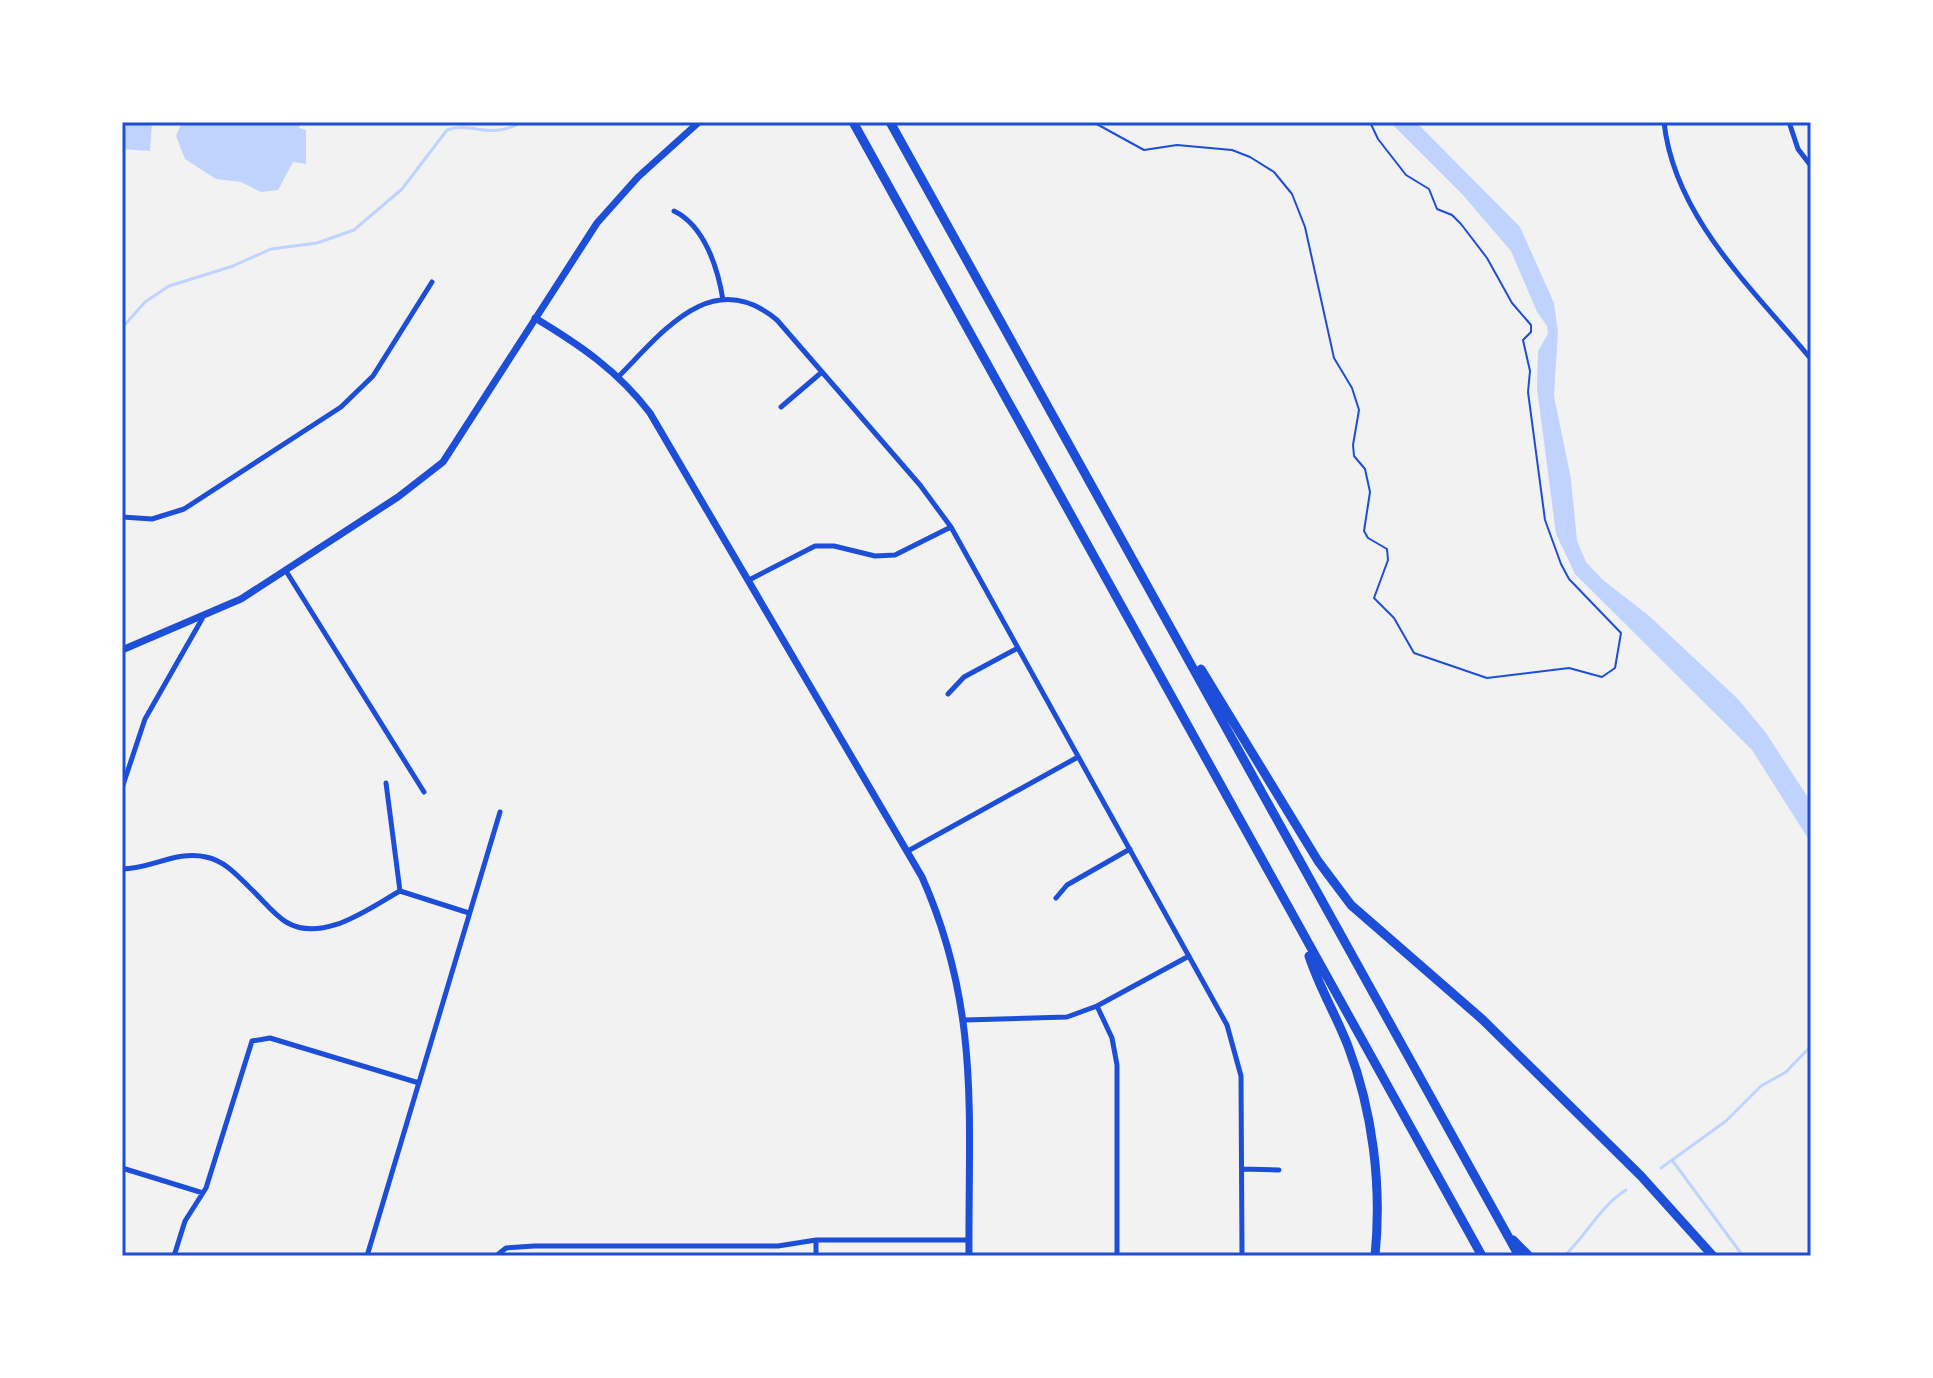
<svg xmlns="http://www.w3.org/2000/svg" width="1933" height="1378" viewBox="0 0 1933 1378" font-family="Mulish,sans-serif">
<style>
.water{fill:#bfd3fe}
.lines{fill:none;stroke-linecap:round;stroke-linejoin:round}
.stream{stroke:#bfd3fe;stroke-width:3}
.path{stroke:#1d4ed8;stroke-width:2}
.minor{stroke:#1d4ed8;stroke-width:5}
.secondary{stroke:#1d4ed8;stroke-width:7}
.motorway{stroke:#1d4ed8;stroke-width:9}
.neatline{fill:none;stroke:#1d4ed8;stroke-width:3}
</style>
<rect width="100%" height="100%" fill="#f2f2f2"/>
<path class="water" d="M 127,122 L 152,122 L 150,151 L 122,149 Z
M 182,122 L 300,122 L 299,128 L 306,130 L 306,164 L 293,162 L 278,190 L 261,192 L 241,182 L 216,179 L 185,159 L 176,136 Z
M 1390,122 L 1416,122 L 1520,227 L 1554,303 L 1558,332 L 1554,396 L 1571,479 L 1577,541 L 1586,562 L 1603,580 L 1648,615 L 1738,699 L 1766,733 L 1811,802 L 1811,843 L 1752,750 L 1575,574 L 1556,534 L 1537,388 L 1538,351 L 1548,334 L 1547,326 L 1537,312 L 1511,251 L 1463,195 Z"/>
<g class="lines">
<path class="stream" d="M 122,328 L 145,302 L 169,286 L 233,266 L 271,249 L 317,243 L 354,230 L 402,189 L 447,130 C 472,121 489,141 522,122
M 1672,1160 L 1743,1256
M 1661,1168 L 1726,1121 L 1761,1086 L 1786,1072 L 1811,1046
M 1564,1256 C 1587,1235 1599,1207 1626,1190"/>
<path class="path" d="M 1093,122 L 1144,150 L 1177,145 L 1232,150 L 1250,157 L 1274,172 L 1292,194 L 1305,227 L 1334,358 L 1352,388 L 1359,410 L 1353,445 L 1354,456 L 1365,469 L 1370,492 L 1364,531 L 1368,538 L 1387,549 L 1388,560 L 1374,598 L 1394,618 L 1414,653 L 1487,678 L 1569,668 L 1602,677 L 1615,668 L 1621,633 L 1569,579 L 1561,564 L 1545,520 L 1528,392 L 1530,371 L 1523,340 L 1531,332 L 1531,325 L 1512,303 L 1487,258 L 1461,224 L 1452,215 L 1437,209 L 1429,189 L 1406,175 L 1378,139 L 1370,122"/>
<path class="minor" d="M 1664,122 C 1674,217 1753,289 1811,359
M 1789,122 L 1798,149 L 1811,166
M 674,211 C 705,226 718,269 723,300
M 619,376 C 662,333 712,265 777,320 L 920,485 L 951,527 L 1227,1025 L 1241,1076 L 1242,1256
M 781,407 L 822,372
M 122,517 L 152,519 L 184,509 L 341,407 L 373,376 L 432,282
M 286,571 L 424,792
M 749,580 L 815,546 L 834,546 L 875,556 L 895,555 L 951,527
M 948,694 L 964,677 L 1018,648
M 386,783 L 400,891
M 122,788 L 145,719 L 202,619
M 908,851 L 1078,757
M 122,869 C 151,869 177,850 206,857 C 225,861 237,875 250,888 C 262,899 273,914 286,922 C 323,944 369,908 400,891 L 469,913
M 1056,898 L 1067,885 L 1130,849
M 1097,1006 L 1112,1038 L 1117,1065 L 1117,1256
M 965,1020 L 1067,1017 L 1097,1006 L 1189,956
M 122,1168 L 203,1193
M 1242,1169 L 1279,1170
M 174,1256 L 185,1221 L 206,1188 L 252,1041 L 270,1038 L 419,1083
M 367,1256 L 500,812
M 496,1256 L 506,1248 L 534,1246 L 778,1246 L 816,1240 L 968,1240
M 816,1256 L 816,1240"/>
<path class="secondary" d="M 535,318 C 580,345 618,371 650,413 L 922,877 C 981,1010 968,1116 969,1256
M 122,650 L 241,599 L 398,497 L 443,462 L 597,223 L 638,177 L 699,122"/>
<path class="motorway" d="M 853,122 L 1482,1256
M 890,122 L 1519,1256
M 1201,669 L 1318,861 L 1351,905 L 1483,1020 L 1641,1176 L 1713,1256
M 1309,956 C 1319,987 1336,1015 1348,1046 C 1373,1112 1382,1186 1375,1256
M 1513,1240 L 1529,1256"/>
</g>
<rect width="1933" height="1378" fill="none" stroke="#ffffff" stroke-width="248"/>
<rect x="124" y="124" width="1685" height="1130" class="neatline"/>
</svg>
